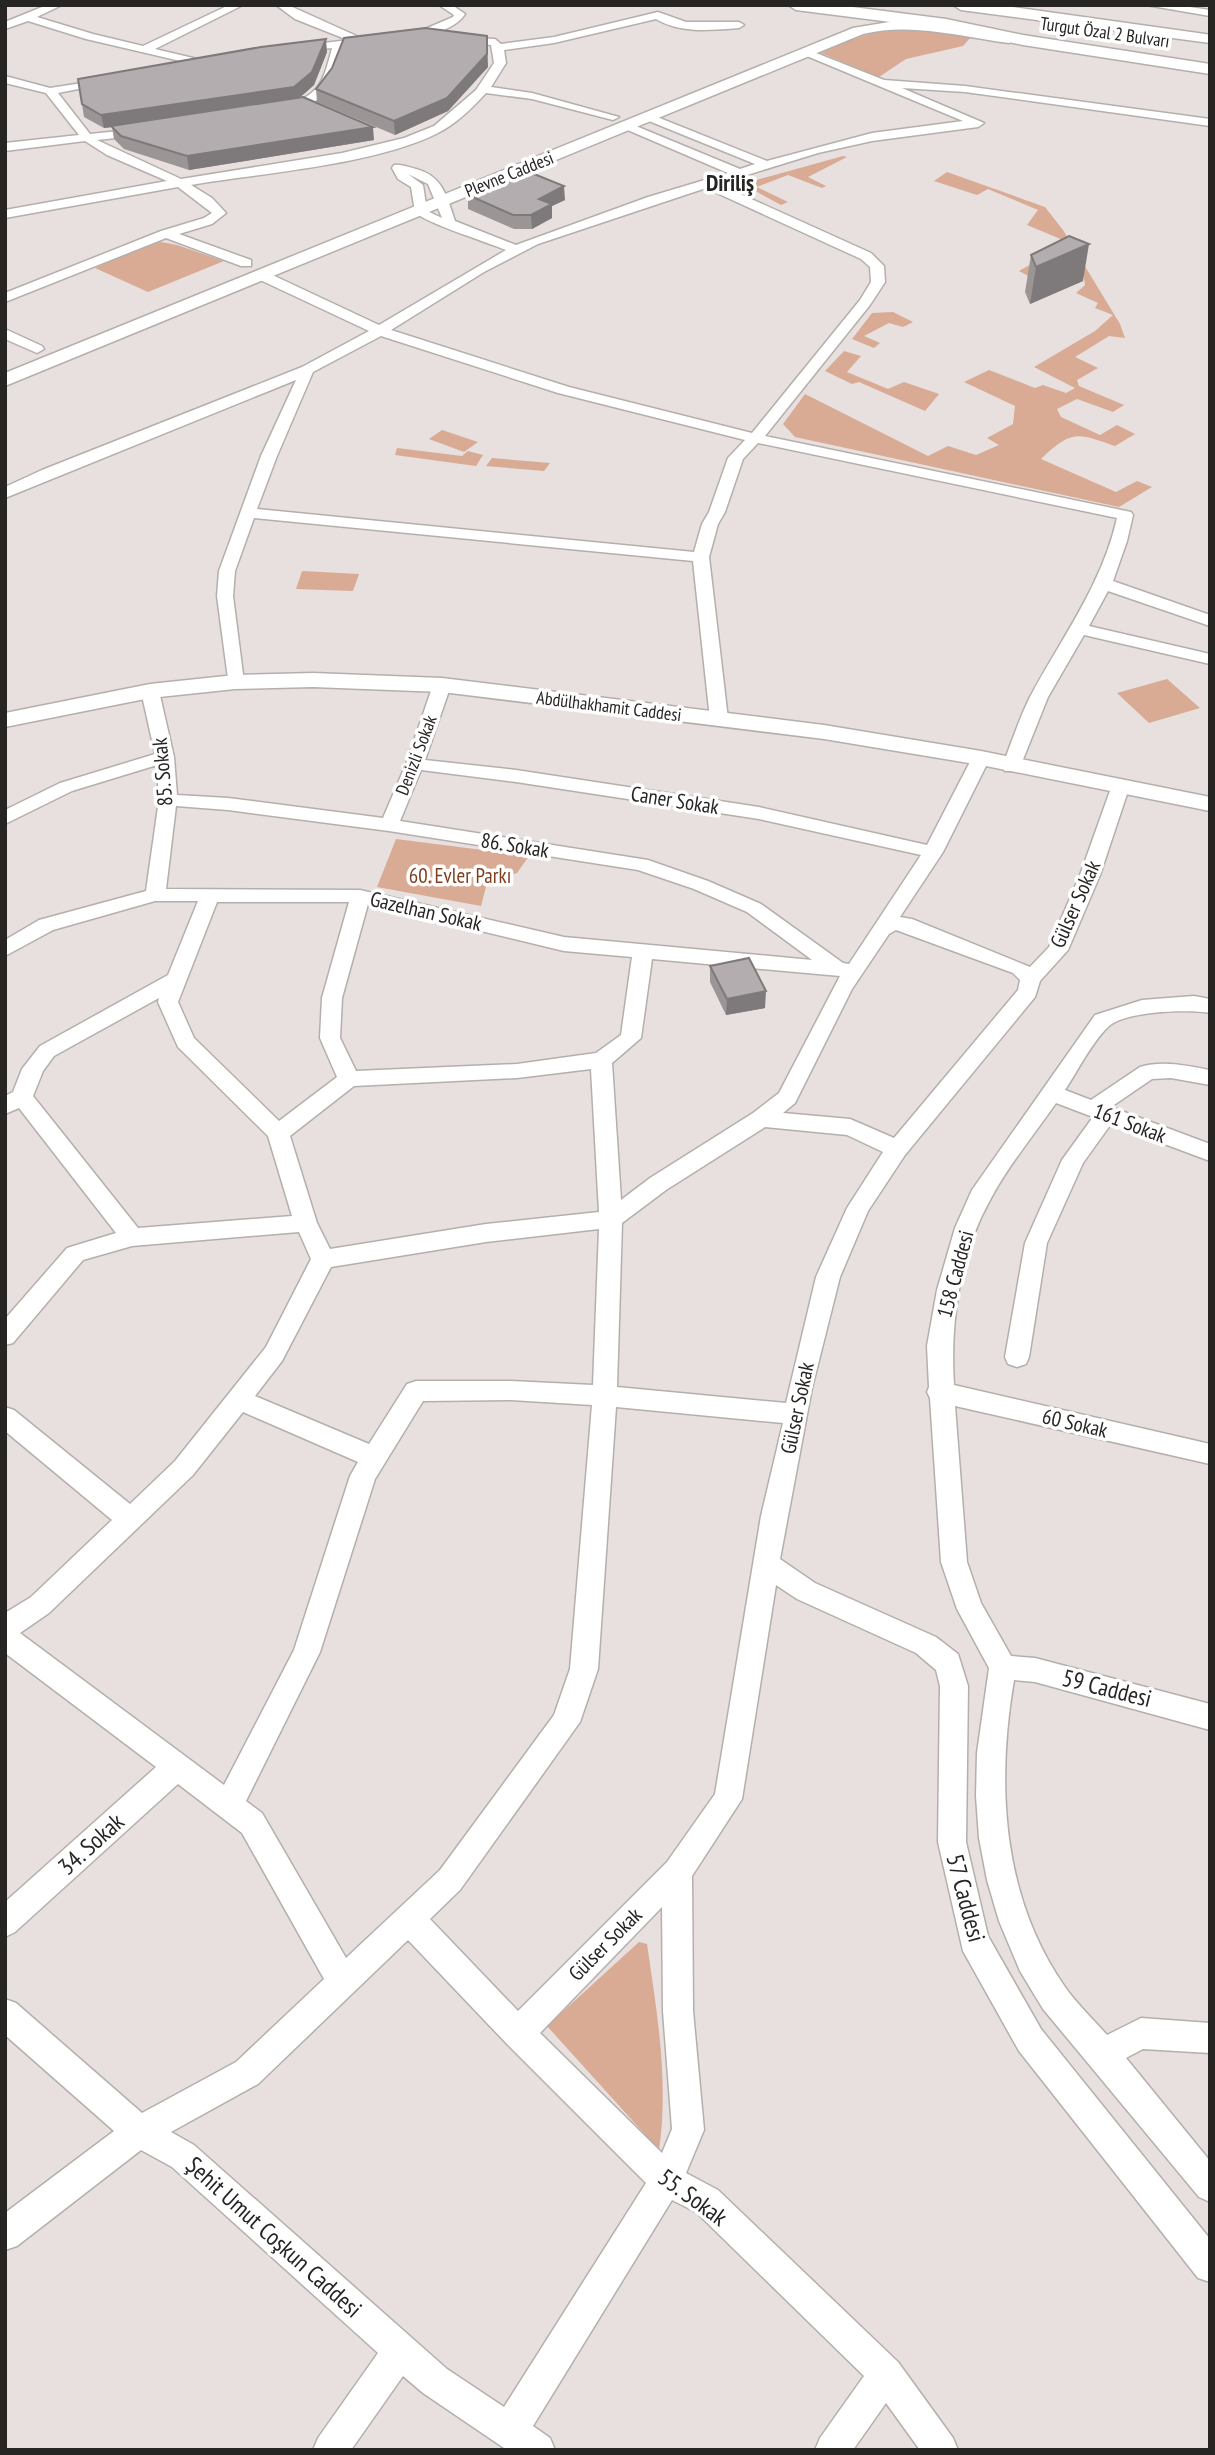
<svg xmlns="http://www.w3.org/2000/svg" width="1215" height="2455" viewBox="0 0 1215 2455" font-family="'PT Sans Narrow',sans-serif">
<style>
.green{fill:#d9aa94}
.lines{fill:none;stroke-linecap:round;stroke-linejoin:round}
.minor-casing{stroke:#b5afac;stroke-width:3}
.major-casing{stroke:#b5afac;stroke-width:3}
.highway-casing{stroke:#b5afac;stroke-width:3}
.minor{fill:#fff;fill-rule:evenodd}
.major{fill:#fff;fill-rule:evenodd}
.highway{fill:#fff;fill-rule:evenodd}
.wall{fill:#9b9596}
.shaded-wall{fill:#7e797a}
.building{fill:#b4adaf;stroke:#7e797a;stroke-width:2}
.labels{text-anchor:middle;dominant-baseline:central;stroke-width:7;stroke-linejoin:round;paint-order:stroke}
.far-street-label{font-size:18px;fill:#272524;stroke:#fff}
.street-label{font-size:21px;fill:#272524;stroke:#fff}
.park-label{font-size:21px;fill:#7f3f1f;stroke:#fff}
.far-district-label{font-size:23px;font-weight:bold;fill:#272524;stroke:#fff}
.near-street-label{font-size:24px;fill:#272524;stroke:#fff}
</style>
<rect width="100%" height="100%" fill="#e7e0de"/>
<path class="green" d="M 915,27 L 971,37 L 963,46 L 906,59 L 879,77 L 821,53 C 852,38 879,28 915,27 Z
M 843,156 L 847,157 L 808,177 L 826,186 L 822,188 L 788,175 L 757,187 L 788,202 L 781,205 L 748,187 L 749,182 Z
M 947,172 L 1045,207 L 1063,230 L 1120,324 L 1125,338 L 1109,336 L 1075,357 L 1098,368 L 1077,380 L 1079,386 L 1124,405 L 1113,412 L 1077,399 L 1057,409 L 1061,417 L 1100,435 L 1117,425 L 1135,434 L 1115,446 C 1078,433 1072,429 1041,459 L 1116,492 L 1137,481 L 1152,487 L 1119,507 L 795,437 L 783,424 L 805,394 L 928,456 L 948,446 L 976,455 L 999,445 L 987,438 L 1013,424 L 1015,406 L 964,382 L 989,370 L 1035,388 L 1043,385 L 1066,393 L 1075,388 L 1034,367 L 1095,331 L 1113,315 L 1095,308 L 1098,303 L 1076,293 L 1085,285 L 1083,271 L 1032,278 L 1019,271 L 1063,246 L 1063,240 L 1027,225 L 1038,210 L 988,189 L 977,195 L 934,181 Z
M 161,242 L 177,245 L 224,261 L 148,292 L 95,268 L 149,243 Z
M 893,312 L 913,322 L 903,327 L 889,323 L 864,336 L 880,343 L 874,348 L 852,339 L 872,313 Z
M 844,351 L 861,356 L 847,372 L 888,389 L 904,382 L 939,394 L 925,411 L 859,382 L 852,384 L 825,371 Z
M 442,430 L 478,442 L 464,452 L 429,439 Z
M 397,448 L 462,456 L 468,451 L 483,455 L 476,466 L 395,455 Z
M 492,458 L 550,463 L 544,471 L 486,466 Z
M 302,571 L 359,574 L 353,591 L 296,589 Z
M 1167,679 L 1200,708 L 1149,723 L 1117,693 Z
M 396,839 L 529,856 L 517,873 L 487,883 L 481,906 L 377,887 Z
M 639,1942 L 647,1944 C 657,2013 669,2081 659,2150 L 547,2026 Z"/>
<g class="lines">
<defs>
<path id="minor" d="M 47,5 L 62,5 L 37,17 L 93,34 L 143,46 L 229,5 L 243,5 L 155,49 L 210,62 L 212,64 L 206,67 L 86,39 L 28,21 L 5,29 L 5,22 Z
M 276,5 L 288,5 L 361,38 L 418,32 L 453,17 L 454,15 L 439,5 L 452,5 L 465,14 C 449,41 373,44 343,47 C 336,80 318,117 278,111 L 278,107 C 317,97 322,88 332,48 L 296,52 L 292,51 L 292,47 L 348,40 L 295,19 Z
M 1146,5 L 1176,5 L 1210,10 L 1210,16 Z
M 658,12 L 686,22 L 739,22 L 744,25 L 739,28 C 712,30 681,34 656,19 L 554,43 L 504,50 L 506,63 L 491,87 L 532,93 L 619,117 L 613,120 L 532,99 L 486,93 C 471,109 455,125 436,134 C 373,165 262,173 191,185 L 212,198 L 226,213 L 212,224 L 179,234 L 251,260 L 251,266 L 241,266 L 166,238 L 5,302 L 5,293 L 161,231 L 204,218 L 212,213 L 178,187 L 5,218 L 5,210 L 167,181 L 107,155 L 85,141 L 5,151 L 5,143 L 79,135 L 46,93 L 5,83 L 5,76 L 50,88 L 114,78 L 114,82 L 58,93 L 90,134 L 148,128 L 150,131 L 144,135 L 97,140 L 181,179 L 342,153 L 404,138 L 434,126 L 476,90 L 494,63 L 491,45 L 458,42 L 453,39 L 454,37 L 495,39 L 501,44 L 554,37 Z
M 806,49 L 884,80 L 965,86 L 1210,119 L 1210,126 L 965,92 L 902,88 L 984,123 L 978,127 L 872,141 L 818,153 L 718,184 L 871,253 L 884,266 L 885,282 L 870,305 L 765,436 L 1131,512 L 1133,515 L 1127,541 L 1113,581 L 1210,615 L 1210,626 L 1108,591 L 1089,626 L 1210,654 L 1210,664 L 1084,635 L 1048,697 L 1020,767 L 1017,771 L 1005,771 L 1002,767 C 1011,744 1019,719 1030,697 C 1062,637 1102,585 1117,518 L 758,443 L 743,459 L 725,512 L 718,524 L 709,557 L 728,719 L 719,724 L 710,719 L 693,561 L 254,518 L 235,571 L 233,596 L 244,682 L 241,686 L 229,686 L 217,596 L 219,571 L 261,456 L 296,380 L 5,498 L 5,487 L 42,470 L 302,367 L 369,331 L 256,278 L 256,272 L 266,272 L 379,325 L 506,250 C 487,242 425,223 415,212 L 411,187 L 398,179 L 392,168 L 394,165 C 401,164 408,167 416,169 C 443,176 447,197 455,221 L 516,245 L 648,197 L 728,173 L 623,128 L 623,124 L 631,124 L 740,169 L 755,164 L 644,119 L 644,115 L 652,115 L 767,161 L 872,133 L 963,121 L 802,54 L 802,50 ZM 408,174 L 428,184 L 442,218 L 427,211 L 423,185 ZM 706,188 L 861,259 L 870,267 L 871,282 L 860,300 L 752,433 L 569,387 L 391,330 L 484,272 L 538,244 ZM 381,336 L 558,393 L 745,440 L 728,458 L 709,512 L 702,524 L 694,552 L 257,509 L 277,456 L 313,372 Z
M 5,329 L 42,346 L 44,349 L 37,353 L 5,339 Z
M 442,680 L 451,685 L 425,760 L 516,770 L 759,807 L 927,845 L 972,758 L 975,754 L 987,754 L 990,758 L 943,852 L 900,917 L 912,919 L 1030,967 L 1049,947 L 1080,875 L 1111,788 L 1120,782 L 1129,788 L 1100,875 L 1068,950 L 1040,981 L 1035,997 L 905,1155 L 868,1211 L 840,1277 L 812,1388 L 780,1559 L 815,1583 L 936,1637 L 958,1654 L 968,1686 L 966,1842 L 988,1936 L 1041,2029 L 1210,2239 L 1210,2282 L 1198,2278 L 1019,2051 L 963,1951 L 938,1842 L 940,1686 L 936,1670 L 916,1653 L 797,1599 L 776,1585 L 742,1799 L 692,1876 L 693,2011 L 704,2130 L 686,2173 L 718,2190 L 898,2362 L 953,2438 L 958,2450 L 920,2450 L 886,2403 L 853,2450 L 815,2450 L 820,2438 L 864,2376 L 696,2212 L 672,2200 L 533,2426 L 550,2438 L 555,2450 L 507,2450 L 423,2393 L 403,2376 L 351,2450 L 313,2450 L 318,2438 L 378,2353 L 172,2167 L 141,2150 L 17,2246 L 5,2250 L 5,2213 L 114,2131 L 5,2035 L 5,1999 L 16,2003 L 142,2113 L 236,2062 L 324,1979 L 242,1833 L 178,1784 L 15,1932 L 5,1937 L 5,1902 L 156,1767 L 5,1653 L 5,1613 L 31,1597 L 112,1520 L 5,1431 L 5,1407 L 14,1410 L 130,1504 L 175,1461 L 266,1347 L 311,1259 L 299,1232 L 132,1246 L 83,1260 L 13,1343 L 5,1345 L 5,1319 L 67,1248 L 116,1233 L 19,1108 L 5,1114 L 5,1096 L 13,1092 L 22,1069 L 40,1046 L 168,975 L 198,901 L 155,901 L 53,930 L 5,956 L 5,940 L 39,920 L 146,891 L 159,800 L 157,765 L 72,791 L 5,824 L 5,810 L 60,783 L 155,754 L 141,691 L 150,686 L 159,691 L 174,757 L 177,795 L 228,798 L 383,818 L 406,764 L 433,685 ZM 421,770 L 516,782 L 759,819 L 921,855 L 849,964 L 843,963 L 761,904 L 708,881 L 648,860 L 400,821 ZM 176,806 L 228,810 L 389,831 L 638,870 L 694,889 L 747,912 L 812,960 L 564,937 L 360,890 L 166,889 ZM 217,902 L 349,902 L 322,998 L 320,1038 L 337,1077 L 279,1121 L 194,1038 L 178,1002 ZM 368,904 L 564,951 L 632,957 L 621,1035 L 596,1053 L 517,1064 L 356,1071 L 340,1038 L 342,998 ZM 896,930 L 1013,973 L 1020,980 L 1018,990 L 894,1138 L 850,1119 L 783,1113 L 795,1103 L 852,989 L 889,934 ZM 652,959 L 840,976 L 779,1093 L 753,1113 L 650,1178 L 621,1200 L 612,1063 L 641,1038 ZM 159,998 L 158,1002 L 178,1047 L 268,1136 L 292,1216 L 138,1228 L 33,1096 L 43,1071 L 54,1056 ZM 591,1069 L 599,1212 L 486,1224 L 330,1249 L 317,1223 L 290,1136 L 354,1086 L 517,1078 ZM 765,1127 L 847,1135 L 883,1152 L 847,1208 L 816,1277 L 786,1403 L 617,1387 L 622,1223 L 666,1190 ZM 599,1229 L 593,1385 L 511,1381 L 416,1381 L 407,1384 L 369,1444 L 255,1396 L 282,1361 L 331,1267 L 486,1242 ZM 511,1400 L 592,1405 L 570,1669 L 554,1715 L 440,1870 L 346,1958 L 262,1813 L 246,1801 L 320,1652 L 375,1479 L 423,1401 ZM 616,1407 L 783,1423 L 761,1516 L 715,1794 L 667,1862 L 518,2011 L 430,1919 L 460,1890 L 580,1722 L 598,1669 ZM 243,1412 L 358,1462 L 350,1476 L 294,1650 L 224,1785 L 20,1633 L 49,1613 L 193,1475 ZM 662,1907 L 663,2011 L 672,2129 L 662,2153 L 540,2033 ZM 408,1940 L 507,2044 L 646,2183 L 504,2407 L 447,2369 L 194,2145 L 171,2132 L 258,2084 Z
M 1194,996 L 1210,999 L 1210,1013 C 1188,1009 1124,1011 1108,1027 C 1092,1042 1077,1072 1065,1090 L 1091,1100 L 1140,1067 C 1163,1060 1187,1066 1210,1070 L 1210,1085 L 1171,1078 L 1152,1079 L 1111,1107 L 1210,1144 L 1210,1161 L 1111,1124 L 1083,1163 L 1047,1243 L 1029,1357 L 1026,1364 L 1017,1367 L 1008,1364 L 1005,1357 L 1025,1243 L 1062,1160 L 1093,1117 L 1056,1103 C 1034,1135 1007,1167 989,1202 C 959,1256 950,1325 954,1385 L 1210,1444 L 1210,1464 L 955,1406 L 967,1562 L 981,1603 L 1011,1656 L 1035,1658 L 1210,1704 L 1210,1730 L 1035,1682 L 1014,1680 C 996,1785 1002,1897 1065,1987 C 1077,2004 1093,2019 1107,2035 L 1141,2018 L 1210,2023 L 1210,2053 L 1143,2049 L 1126,2058 L 1210,2161 L 1210,2202 L 1199,2197 L 1043,2009 L 1020,1971 L 999,1921 L 987,1880 L 979,1838 L 976,1796 L 977,1753 L 989,1668 L 957,1609 L 941,1562 L 930,1398 L 927,1392 L 929,1387 L 927,1346 L 937,1290 L 955,1228 L 972,1190 L 1095,1015 L 1142,1000 Z"/>
<path id="major" d="M 895,21 L 933,23 L 1009,35 L 1016,39 L 1009,43 C 961,37 912,22 863,34 L 5,386 L 5,373 L 853,28 Z
M 313,673 L 442,678 L 824,725 L 981,751 L 1210,797 L 1210,811 L 981,765 L 824,739 L 442,692 L 313,687 L 235,689 L 150,698 L 5,727 L 5,713 L 150,684 L 235,675 Z"/>
<path id="highway" d="M 788,5 L 837,5 L 946,19 L 1023,35 L 1210,64 L 1210,74 L 1023,45 L 946,29 L 796,10 Z
M 953,5 L 998,5 L 1205,34 L 1210,35 L 1210,43 L 961,10 Z"/>
</defs>
<use href="#minor" class="minor-casing"/>
<use href="#major" class="major-casing"/>
<use href="#highway" class="highway-casing"/>
<use href="#minor" class="minor"/>
<use href="#major" class="major"/>
<use href="#highway" class="highway"/>
</g>
<path class="wall" d="M 327,52 L 314,85 L 299,98 L 374,140 L 189,170 L 124,149 L 114,139 L 112,127 L 104,128 L 84,117 L 78,79 Z
M 488,67 L 448,111 L 395,135 L 317,102 L 316,89 Z
M 468,195 L 565,200 L 552,206 L 552,218 L 532,229 L 514,229 L 468,209 Z
M 1031,255 L 1083,281 L 1030,304 L 1025,292 Z
M 710,966 L 765,1008 L 726,1015 L 710,982 Z"/>
<path class="shaded-wall" d="M 487,36 L 488,67 L 448,111 L 395,135 L 394,121 Z
M 326,39 L 327,52 L 314,85 L 296,101 L 111,126 L 112,127 L 104,128 L 101,115 Z
M 373,127 L 374,140 L 189,170 L 187,156 Z
M 564,186 L 565,200 L 552,206 L 552,218 L 532,229 L 531,215 L 539,199 Z
M 1089,244 L 1083,281 L 1030,304 L 1036,267 Z
M 766,991 L 765,1008 L 726,1015 L 727,999 Z"/>
<path class="building" d="M 425,28 L 487,36 L 487,54 L 447,98 L 394,121 L 316,89 L 332,68 L 344,38 Z
M 326,39 L 312,72 L 294,87 L 101,115 L 82,104 L 78,79 L 261,47 Z
M 303,97 L 373,127 L 187,156 L 121,136 L 111,126 Z
M 524,170 L 564,186 L 539,199 L 552,204 L 531,215 L 513,215 L 468,195 Z
M 1069,236 L 1089,244 L 1036,267 L 1031,255 Z
M 749,958 L 766,991 L 727,999 L 710,966 Z"/>
<g class="labels">
<g class="far-street-label">
<text transform="translate(1105 32) rotate(8)">Turgut Özal 2 Bulvarı</text>
<text transform="translate(509 174) rotate(-22)">Plevne Caddesi</text>
<text transform="translate(609 706) rotate(7)">Abdülhakhamit Caddesi</text>
<text transform="translate(416 755) rotate(-69)">Denizli Sokak</text>
</g>
<g class="street-label">
<text transform="translate(162 772) rotate(-95)">85. Sokak</text>
<text transform="translate(675 800) rotate(9)">Caner Sokak</text>
<text transform="translate(515 845) rotate(9)">86. Sokak</text>
<text transform="translate(1075 904) rotate(-66)">Gülser Sokak</text>
<text transform="translate(426 911) rotate(13)">Gazelhan Sokak</text>
<text transform="translate(1130 1123) rotate(21)">161 Sokak</text>
<text transform="translate(955 1274) rotate(-75)">158 Caddesi</text>
<text transform="translate(797 1408) rotate(-78)">Gülser Sokak</text>
<text transform="translate(1075 1423) rotate(13)">60 Sokak</text>
<text transform="translate(605 1944) rotate(-45)">Gülser Sokak</text>
</g>
<g class="park-label">
<text x="460" y="875">60. Evler Parkı</text>
</g>
<g class="far-district-label">
<text x="730" y="182">Diriliş</text>
</g>
<g class="near-street-label">
<text transform="translate(1107 1688) rotate(14)">59 Caddesi</text>
<text transform="translate(91 1844) rotate(-42)">34. Sokak</text>
<text transform="translate(966 1898) rotate(75)">57 Caddesi</text>
<text transform="translate(693 2197) rotate(36)">55. Sokak</text>
<text transform="translate(274 2237) rotate(42)">Şehit Umut Coşkun Caddesi</text>
</g>
</g>
<rect width="1215" height="2455" fill="none" stroke="#272524" stroke-width="14"/>
</svg>
